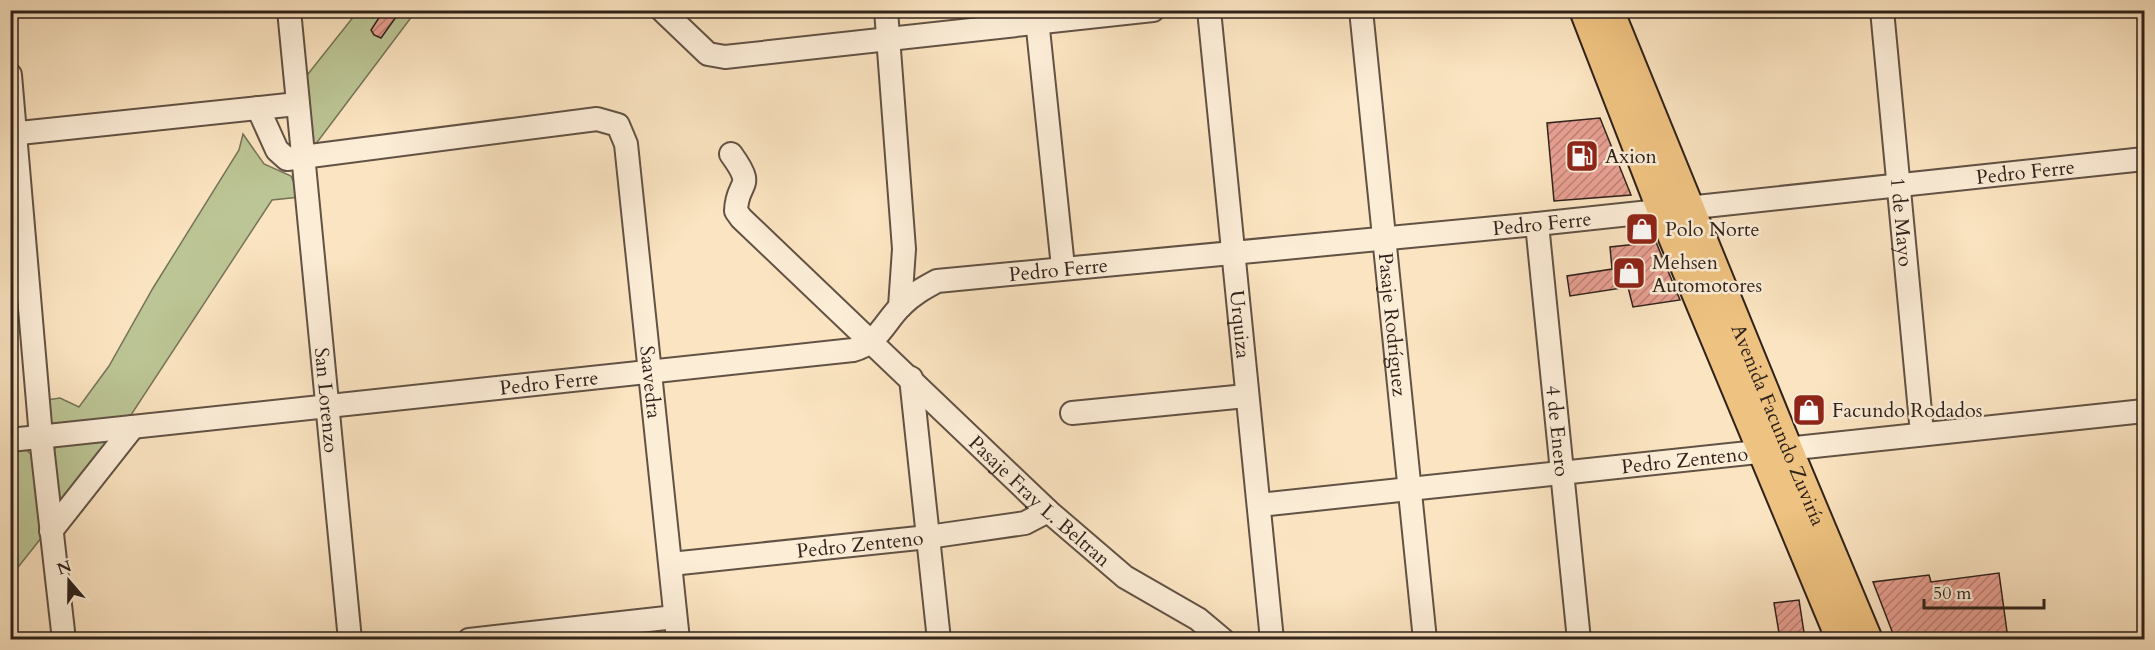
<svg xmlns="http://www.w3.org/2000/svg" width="2155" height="650" viewBox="0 0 2155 650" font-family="Cardo,serif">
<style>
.green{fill:#bcc595;stroke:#767458;stroke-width:1.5}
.building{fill:url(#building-hatch);stroke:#2f221b;stroke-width:1.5}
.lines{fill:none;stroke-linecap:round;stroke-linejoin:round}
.minor-casing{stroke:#625244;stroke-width:26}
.major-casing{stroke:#2f221b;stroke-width:32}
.minor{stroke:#fcedd7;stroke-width:22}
.major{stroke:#eec280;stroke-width:28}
.labels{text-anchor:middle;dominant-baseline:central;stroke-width:5;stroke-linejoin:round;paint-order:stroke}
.poi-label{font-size:20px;fill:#2f221b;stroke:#fcedd7;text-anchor:start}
.street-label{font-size:20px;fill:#2f221b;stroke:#fcedd7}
</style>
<defs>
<pattern id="building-hatch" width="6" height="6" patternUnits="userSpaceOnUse" patternTransform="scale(1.5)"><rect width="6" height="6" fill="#e79f91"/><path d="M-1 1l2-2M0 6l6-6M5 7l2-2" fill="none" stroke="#bc8176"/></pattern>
</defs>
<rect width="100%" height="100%" fill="#fbe4c1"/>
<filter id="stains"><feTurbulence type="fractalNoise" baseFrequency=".00333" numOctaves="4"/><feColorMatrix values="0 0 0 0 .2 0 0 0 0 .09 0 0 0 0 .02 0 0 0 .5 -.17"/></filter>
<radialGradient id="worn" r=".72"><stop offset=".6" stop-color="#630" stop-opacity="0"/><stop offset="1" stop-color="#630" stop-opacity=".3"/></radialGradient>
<path class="green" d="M 358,11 L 416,11 L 312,149 L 304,79 Z
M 243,134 L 264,164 L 291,176 L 300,197 L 272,200 L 127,421 L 56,426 L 50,421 L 47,400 L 60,398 L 79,407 L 109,366 L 153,288 L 239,150 Z
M 116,437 L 60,509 L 53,453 L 57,445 Z
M 22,447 L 36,458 L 42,537 L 11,576 L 11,448 Z"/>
<path class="building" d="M 384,10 L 401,10 L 381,38 L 374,35 L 371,30 Z
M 1600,118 L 1631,195 L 1554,201 L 1547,123 Z
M 1656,242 L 1680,300 L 1633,307 L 1628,287 L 1570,296 L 1567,276 L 1612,269 L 1610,247 Z
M 1999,573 L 2008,639 L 1895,639 L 1873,582 L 1929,575 L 1931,582 Z
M 1799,600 L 1805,639 L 1780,639 L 1774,603 Z"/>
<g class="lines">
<defs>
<g id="minor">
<path id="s1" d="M 289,10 L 350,640"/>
<path d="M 662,10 L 708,54 L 725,57 L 1153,10"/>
<path d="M 886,10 L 904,249 L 900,307"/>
<path d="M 1036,10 L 1063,267"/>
<path id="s2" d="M 1209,10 L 1272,640"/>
<path id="s3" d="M 1361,10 L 1425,640"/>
<path id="s4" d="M 1882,10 L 1922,433"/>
<path d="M 10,75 L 41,437 L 64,640"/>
<path id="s5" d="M 258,108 L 277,150 L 287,159 L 597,119 L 618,125 L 626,144 L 678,640"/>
<path d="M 10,134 L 297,104"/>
<path id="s6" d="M 731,154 C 757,190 737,179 736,211 L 741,218 L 1048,511 L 1125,577 L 1198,619 L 1223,640"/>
<path id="s7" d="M 1537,224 L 1579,640"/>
<path d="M 911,378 L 939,640"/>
<path d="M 1072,413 L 1246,396"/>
<path id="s8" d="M 10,440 L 853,350 C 878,344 885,321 902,305 C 913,294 924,288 937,281 L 1537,224 L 2144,159"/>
<path id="s9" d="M 1259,505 L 2144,411"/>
<path d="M 51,531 L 133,427"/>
<path id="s10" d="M 671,564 L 928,537 L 1025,523 L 1048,511"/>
<path d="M 469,640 L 675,617"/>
</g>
<g id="major">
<path d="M 1584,10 L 1662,211 L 1841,640"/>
<path id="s11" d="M 1609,10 L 1788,449 L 1868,640"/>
</g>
</defs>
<use href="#minor" class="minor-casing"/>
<use href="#major" class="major-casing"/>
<use href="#minor" class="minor"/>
<use href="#major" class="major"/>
</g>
<defs>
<symbol id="fuel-square" viewBox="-11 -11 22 22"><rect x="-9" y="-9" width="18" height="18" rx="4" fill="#8f2418" stroke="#fcedd7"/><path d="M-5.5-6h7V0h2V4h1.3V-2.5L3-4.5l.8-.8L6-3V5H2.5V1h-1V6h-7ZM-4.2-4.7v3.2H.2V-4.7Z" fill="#fff"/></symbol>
<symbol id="shop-square" viewBox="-11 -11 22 22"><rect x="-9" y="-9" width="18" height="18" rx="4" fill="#8f2418" stroke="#fcedd7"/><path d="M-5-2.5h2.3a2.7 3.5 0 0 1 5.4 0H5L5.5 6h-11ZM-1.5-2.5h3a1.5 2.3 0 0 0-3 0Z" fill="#fff"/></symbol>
</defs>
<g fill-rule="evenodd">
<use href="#fuel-square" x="1563" y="137" width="38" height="38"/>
<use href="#shop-square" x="1623" y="210" width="38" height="38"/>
<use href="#shop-square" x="1610" y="254" width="38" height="38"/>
<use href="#shop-square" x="1790" y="391" width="38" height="38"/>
</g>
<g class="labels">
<g class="poi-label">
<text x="1605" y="156">Axion</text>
<text x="1665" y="229">Polo Norte</text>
<text x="1652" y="262">Mehsen<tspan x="1652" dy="23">Automotores</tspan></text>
<text x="1832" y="410">Facundo Rodados</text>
</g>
<g class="street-label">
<text stroke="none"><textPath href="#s8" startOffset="2052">Pedro Ferre</textPath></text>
<text stroke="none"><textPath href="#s4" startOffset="213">1 de Mayo</textPath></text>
<text stroke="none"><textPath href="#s8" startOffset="1566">Pedro Ferre</textPath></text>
<text stroke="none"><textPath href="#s8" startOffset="1080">Pedro Ferre</textPath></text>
<text stroke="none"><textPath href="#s2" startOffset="316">Urquiza</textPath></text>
<text stroke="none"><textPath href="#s3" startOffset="316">Pasaje Rodríguez</textPath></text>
<text stroke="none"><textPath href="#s8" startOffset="542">Pedro Ferre</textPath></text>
<text stroke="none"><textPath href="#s5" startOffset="654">Saavedra</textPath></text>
<text stroke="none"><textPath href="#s1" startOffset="392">San Lorenzo</textPath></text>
<text stroke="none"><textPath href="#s11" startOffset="448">Avenida Facundo Zuviría</textPath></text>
<text stroke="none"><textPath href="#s7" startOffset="208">4 de Enero</textPath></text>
<text stroke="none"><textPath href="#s9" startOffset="428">Pedro Zenteno</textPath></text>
<text stroke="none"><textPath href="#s6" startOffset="482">Pasaje Fray L. Beltran</textPath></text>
<text stroke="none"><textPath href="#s10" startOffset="190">Pedro Zenteno</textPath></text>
</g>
</g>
<rect width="2155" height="650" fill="none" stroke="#fbe4c1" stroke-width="36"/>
<rect x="12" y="12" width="2131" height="626" fill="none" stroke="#2f221b" stroke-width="3"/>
<rect x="18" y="18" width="2119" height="614" fill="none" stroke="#2f221b" stroke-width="1.5"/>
<g transform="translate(69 581) rotate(340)" stroke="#fcedd7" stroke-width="4.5" paint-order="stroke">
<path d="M0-4.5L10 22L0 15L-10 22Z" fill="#2f221b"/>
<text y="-9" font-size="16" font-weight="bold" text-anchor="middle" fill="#2f221b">N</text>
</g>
<path d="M1924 599v9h120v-9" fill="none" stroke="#2f221b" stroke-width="3"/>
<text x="1933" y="599" font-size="18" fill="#2f221b" stroke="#fcedd7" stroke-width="4.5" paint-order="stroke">50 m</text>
<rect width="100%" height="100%" filter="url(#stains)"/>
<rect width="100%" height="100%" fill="url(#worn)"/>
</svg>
